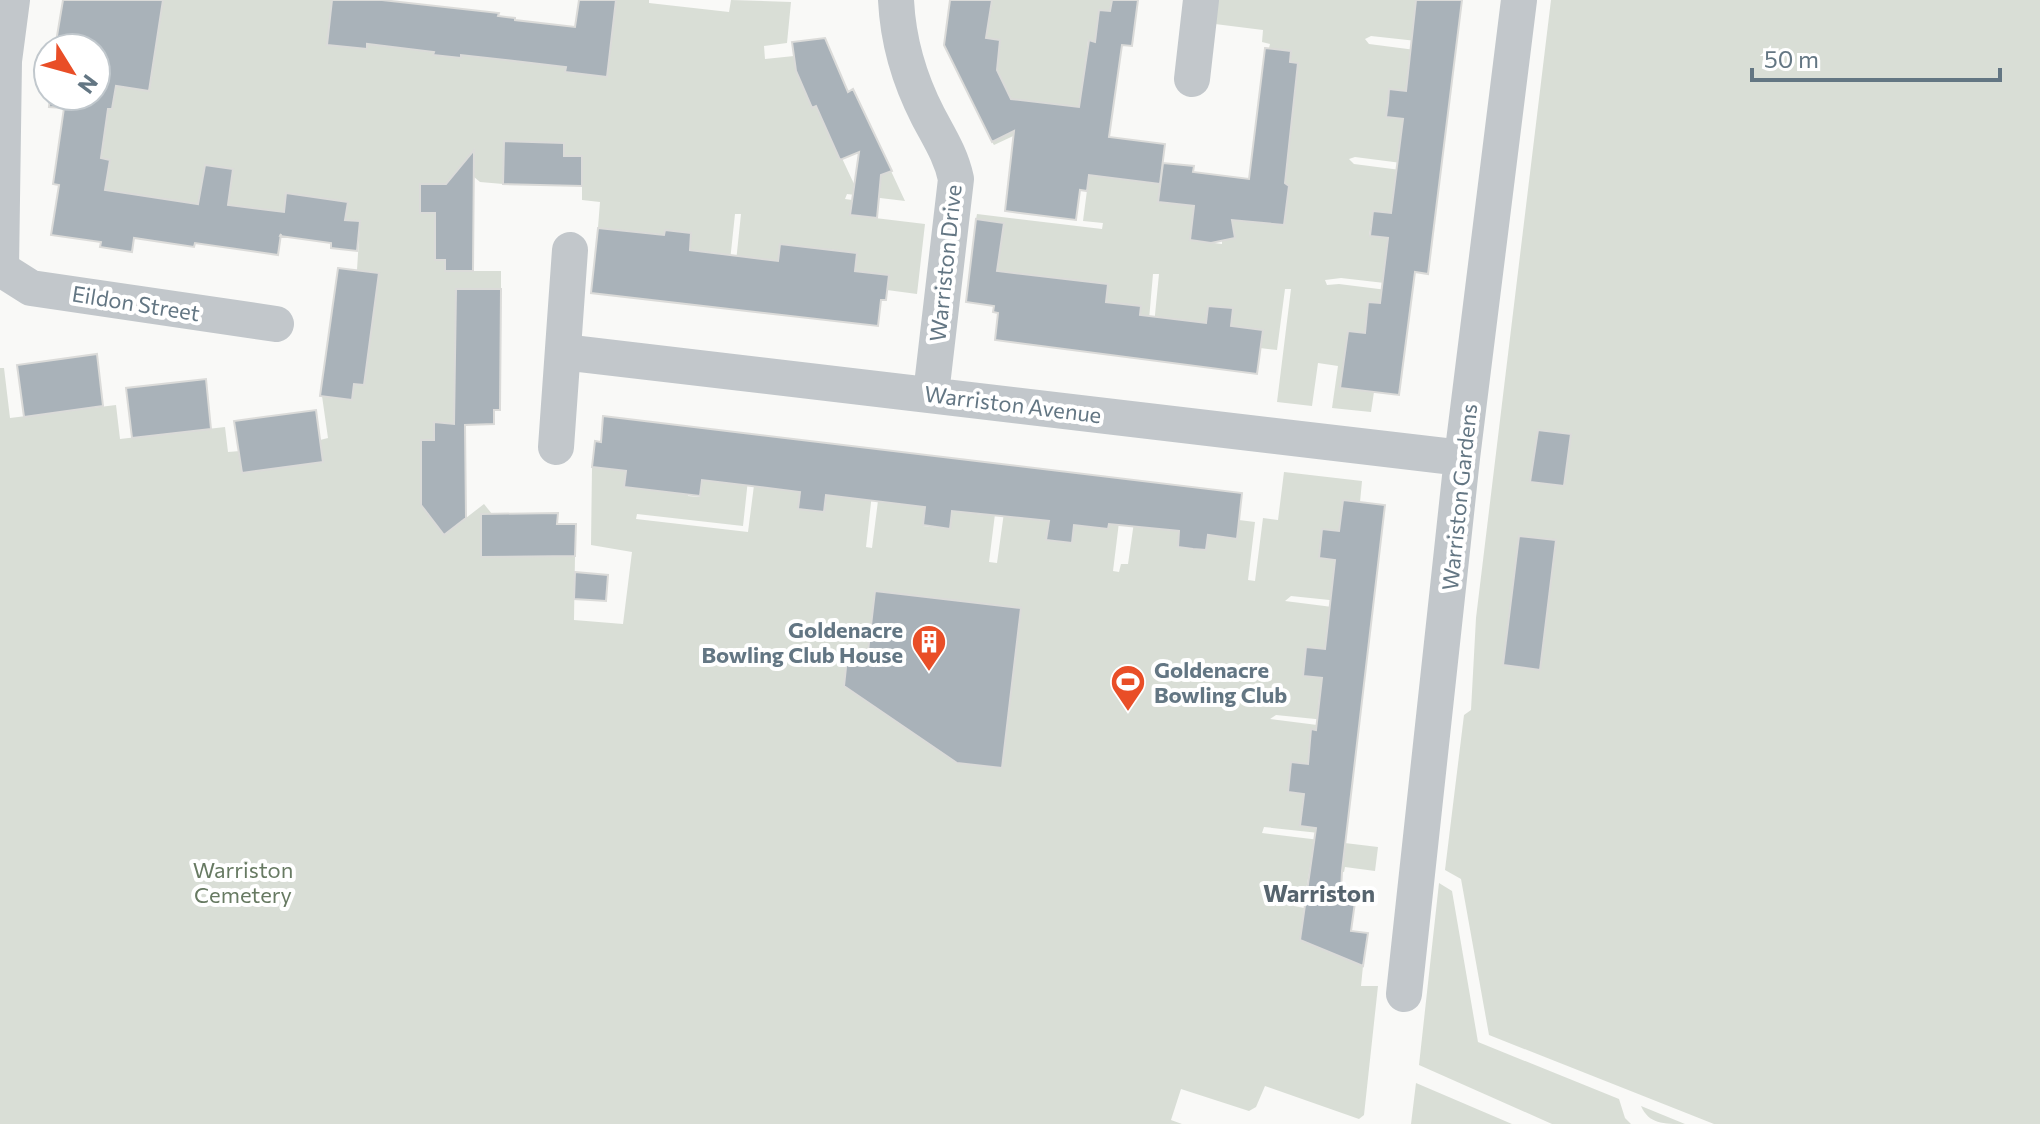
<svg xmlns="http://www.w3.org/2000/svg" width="2040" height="1124" viewBox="0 0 2040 1124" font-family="Commissioner,sans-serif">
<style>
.green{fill:#d9ded6}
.building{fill:#a9b2b9;stroke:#dbdbd9;stroke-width:2}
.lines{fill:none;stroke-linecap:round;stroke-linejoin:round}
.street{stroke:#c2c7cb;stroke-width:36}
.labels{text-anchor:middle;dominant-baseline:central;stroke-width:8;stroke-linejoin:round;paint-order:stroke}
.street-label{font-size:22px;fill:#637683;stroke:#fff}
.poi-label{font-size:22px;font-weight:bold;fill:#637683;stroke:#fff;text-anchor:end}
.park-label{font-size:22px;fill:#677a62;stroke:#fff}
.neighbourhood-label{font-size:24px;font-weight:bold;fill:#56646e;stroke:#fff}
</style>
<rect width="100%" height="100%" fill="#f9f9f7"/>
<path class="green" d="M 157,0 L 332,0 L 327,45 L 366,49 L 367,44 L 433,52 L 434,55 L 460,58 L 461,55 L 566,67 L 565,72 L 607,76 L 616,0 L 649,0 L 649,3 L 729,12 L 731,0 L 791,2 L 787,43 L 764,46 L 765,59 L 794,56 L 855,186 L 891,171 L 905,201 L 847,194 L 845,199 L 852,200 L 850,215 L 925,224 L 917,294 L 887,290 L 888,275 L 855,271 L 857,253 L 827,249 L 824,267 L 792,246 L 780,244 L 778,261 L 734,281 L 741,214 L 735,214 L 728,280 L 722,279 L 724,254 L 690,250 L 691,233 L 665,230 L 663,247 L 628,231 L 610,229 L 609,241 L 597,240 L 600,202 L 582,200 L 582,157 L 564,156 L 564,143 L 505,141 L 503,184 L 480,182 L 461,166 L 454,174 L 456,177 L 420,213 L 435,213 L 435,259 L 445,260 L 445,271 L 501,271 L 501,289 L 456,289 L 455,409 L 462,425 L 434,440 L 421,440 L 421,504 L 460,504 L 437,526 L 444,535 L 484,504 L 492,514 L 492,532 L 481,532 L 481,557 L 575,556 L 574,620 L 623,624 L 632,552 L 591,545 L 592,467 L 626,471 L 624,487 C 653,491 663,487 690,478 L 688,496 L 700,497 L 702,480 L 750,461 L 743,526 L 637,514 L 636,519 L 748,532 L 757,462 L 800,491 L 799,509 L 823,512 L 826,495 L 874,476 L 866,547 L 872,548 L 881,477 L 892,478 L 890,503 L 925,507 L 923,526 L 949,529 L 952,511 L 985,515 L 989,489 L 998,490 L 989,562 L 997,563 L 1007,491 L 1015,517 L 1049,521 L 1047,540 L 1072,543 L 1074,525 L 1108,529 L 1111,504 L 1121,506 L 1113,571 L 1119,572 L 1121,564 L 1128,564 L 1136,508 L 1149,528 L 1179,531 L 1178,547 L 1205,550 L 1208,535 L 1237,538 L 1239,520 L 1255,522 L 1248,580 L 1255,581 L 1263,518 L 1278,520 L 1284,472 L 1362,481 L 1360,502 L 1343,500 L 1339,531 L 1322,529 L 1319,558 L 1335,560 L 1349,602 L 1291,596 L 1285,601 L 1348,609 L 1325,649 L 1303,676 L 1322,678 L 1318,707 L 1337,710 L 1335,721 L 1276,715 L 1270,719 L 1333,727 L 1332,732 L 1312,729 L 1308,764 L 1291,762 L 1288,792 L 1304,794 L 1300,826 L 1319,829 L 1319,833 L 1264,827 L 1262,833 L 1378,847 L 1375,871 L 1345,867 L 1344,872 L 1310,867 L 1306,890 L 1296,889 L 1294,906 L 1304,908 L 1300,940 L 1363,966 L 1361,986 L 1378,986 L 1364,1115 L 1359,1119 L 1265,1086 L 1256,1107 L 1249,1111 L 1181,1089 L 1171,1120 L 1182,1124 L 0,1124 L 0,368 L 4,368 L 10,418 L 116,405 L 120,439 L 225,427 L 228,452 L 240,451 L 243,473 L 323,462 L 320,440 L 328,438 L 322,396 L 352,400 L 354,384 L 364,384 L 379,274 L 357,270 L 360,222 L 345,220 L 347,202 L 286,194 L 284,212 L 228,205 L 233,169 L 205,165 L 198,204 L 95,191 L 98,175 L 107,176 L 110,161 L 100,159 L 100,108 L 112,108 L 116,86 L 149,91 L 163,1 Z
M 992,0 L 1112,0 L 1110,11 L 1099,10 L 1095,42 L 1088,41 L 1081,98 L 1097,109 L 1046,103 L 1026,130 L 994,145 L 992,142 L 1024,125 L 998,73 L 986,38 Z
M 1218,0 L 1416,0 L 1435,43 L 1371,36 L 1365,39 L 1369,44 L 1431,52 L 1410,61 L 1406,91 L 1390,90 L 1386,117 L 1403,119 L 1399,150 L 1418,152 L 1417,165 L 1355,157 L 1349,159 L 1354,164 L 1416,172 L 1391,213 L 1373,211 L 1369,236 L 1388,238 L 1402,285 L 1341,278 L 1325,280 L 1327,285 L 1339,284 L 1387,290 L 1385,304 L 1368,302 L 1365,333 L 1374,392 L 1371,412 L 1332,408 L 1338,366 L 1318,363 L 1312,406 L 1277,402 L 1291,289 L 1285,289 L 1277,350 L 1260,348 L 1231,326 L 1233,308 L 1208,306 L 1206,323 L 1175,319 L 1172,337 L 1153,335 L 1159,274 L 1153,274 L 1148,331 L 1106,302 L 1108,284 L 1029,292 L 971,264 L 998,267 L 1003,223 L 976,219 L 977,214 L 1102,229 L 1103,223 L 1083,221 L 1089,175 L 1160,184 L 1158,202 L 1194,206 L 1190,240 L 1222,244 L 1222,241 L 1235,238 L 1231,216 L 1284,225 L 1289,187 L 1285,183 L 1298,64 L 1290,62 L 1291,51 L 1269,48 L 1270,44 L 1262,42 L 1263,30 L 1215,24 Z
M 1551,0 L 2040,0 L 2040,1124 L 1714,1124 L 1489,1035 L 1461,879 L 1445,870 L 1464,715 L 1471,710 L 1476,618 Z
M 1439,883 L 1452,891 L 1478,1042 L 1619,1099 L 1625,1118 L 1631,1124 L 1552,1124 L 1419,1065 Z
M 1416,1083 L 1512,1124 L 1411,1124 Z
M 1641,1106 L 1685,1124 C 1663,1124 1649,1124 1641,1106 Z"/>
<path class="building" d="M 63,0 L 163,0 L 149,91 L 116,86 L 112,109 L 108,109 L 101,158 L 110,160 L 105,190 L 198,204 L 205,165 L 233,169 L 228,205 L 284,212 L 286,193 L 348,202 L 345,220 L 360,221 L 357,251 L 331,248 L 331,243 L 280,236 L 281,234 L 278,255 L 195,243 L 194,247 L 134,238 L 132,252 L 100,247 L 101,242 L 51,235 L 59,185 L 53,184 L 64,108 L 49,107 L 50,96 L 96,96 L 96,48 L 55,48 Z
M 332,0 L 382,0 L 499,13 L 498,16 L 515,18 L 515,20 L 575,27 L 579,0 L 616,0 L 607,77 L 565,72 L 566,67 L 461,55 L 461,58 L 433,55 L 434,52 L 367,44 L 367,49 L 327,45 Z
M 950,0 L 992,0 L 986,38 L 1000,40 L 997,70 L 1011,99 L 1079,107 L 1089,40 L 1095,42 L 1099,10 L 1110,11 L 1112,0 L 1138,0 L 1132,46 L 1122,45 L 1109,137 L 1165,144 L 1160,184 L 1089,175 L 1087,191 L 1080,190 L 1076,220 L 1005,211 L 1014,131 L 992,142 L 944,45 Z
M 1416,0 L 1462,0 L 1428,274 L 1415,272 L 1399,395 L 1340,388 L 1348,331 L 1365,333 L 1368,302 L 1380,303 L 1388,238 L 1370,236 L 1373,211 L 1391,213 L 1403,119 L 1386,117 L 1388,103 L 1389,89 L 1406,91 Z
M 825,38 L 848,92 L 853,89 L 892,171 L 881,175 L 877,218 L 850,215 L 859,152 L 840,160 L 816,106 L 812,108 L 796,71 L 792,42 Z
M 1265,48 L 1291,51 L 1290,62 L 1298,63 L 1285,183 L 1289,186 L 1284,225 L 1232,220 L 1235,238 L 1211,243 L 1190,240 L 1194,206 L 1158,202 L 1163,163 L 1194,166 L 1193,172 L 1249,179 Z
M 504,141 L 564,143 L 564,156 L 582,156 L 582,186 L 503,184 Z
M 474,150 L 473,271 L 445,271 L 445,260 L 435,260 L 435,213 L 420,213 L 420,184 L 446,184 Z
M 976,219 L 1004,223 L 997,271 L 1108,284 L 1106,302 L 1141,306 L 1140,315 L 1206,323 L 1208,306 L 1233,308 L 1231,326 L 1263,330 L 1257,374 L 995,340 L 998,313 L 993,312 L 994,306 L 966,302 Z
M 598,228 L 664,235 L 665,230 L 691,233 L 690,250 L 778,261 L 780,244 L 857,253 L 855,271 L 889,275 L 886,300 L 881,300 L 878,326 L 591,293 Z
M 338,268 L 379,273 L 364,385 L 354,384 L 352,400 L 320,396 Z
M 456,289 L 501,289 L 500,410 L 494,410 L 494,424 L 465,425 L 466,518 L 444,535 L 421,505 L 421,440 L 434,440 L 434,422 L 454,424 Z
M 97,354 L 103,406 L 24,417 L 17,365 Z
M 206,379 L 211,429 L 132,438 L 126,388 Z
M 316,410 L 323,462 L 242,473 L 234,421 Z
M 603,416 L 1242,493 L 1237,539 L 1208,535 L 1206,550 L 1193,549 L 1178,547 L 1179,531 L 1109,524 L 1108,529 L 1074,525 L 1072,543 L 1046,540 L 1049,521 L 952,511 L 950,529 L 923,525 L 925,507 L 826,495 L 824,512 L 798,509 L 800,492 L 702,480 L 700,496 L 624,487 L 626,471 L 592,467 L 595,441 L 601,442 Z
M 1538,430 L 1571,434 L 1564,486 L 1530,482 Z
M 1343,500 L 1385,505 L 1342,871 L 1341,892 L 1356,895 L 1351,931 L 1368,933 L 1363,966 L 1300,940 L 1316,828 L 1300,826 L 1304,794 L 1288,792 L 1291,762 L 1308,764 L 1311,729 L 1316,730 L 1322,678 L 1303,676 L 1306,647 L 1325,649 L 1335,560 L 1319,558 L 1322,529 L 1339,531 Z
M 558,513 L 557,524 L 576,524 L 575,556 L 481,557 L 481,514 Z
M 1519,536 L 1556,540 L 1540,670 L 1503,665 Z
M 575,572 L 608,575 L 606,601 L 574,599 Z
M 875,591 L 1021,608 L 1002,768 L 957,763 L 844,686 L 847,658 L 867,660 Z"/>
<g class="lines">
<path class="street" d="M 896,0 C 898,42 909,79 928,116 C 939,137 951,155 956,179 L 931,394
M 1192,79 L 1201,0
M 1,269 L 31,288 L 276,324
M 1,269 L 4,61 L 12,0
M 563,352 L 1462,458
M 556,447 L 570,250
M 1404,994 L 1462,458 L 1519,0"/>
</g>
<defs>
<symbol id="building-pin" viewBox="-11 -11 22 30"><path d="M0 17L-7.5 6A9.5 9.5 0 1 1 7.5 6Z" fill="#e94e27" stroke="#fff"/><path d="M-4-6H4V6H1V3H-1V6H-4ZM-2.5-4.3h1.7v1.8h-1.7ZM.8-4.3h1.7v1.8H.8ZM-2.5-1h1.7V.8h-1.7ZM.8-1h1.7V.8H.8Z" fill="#fff"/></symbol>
<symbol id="stadium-pin" viewBox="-11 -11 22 30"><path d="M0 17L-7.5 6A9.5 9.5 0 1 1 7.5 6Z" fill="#e94e27" stroke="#fff"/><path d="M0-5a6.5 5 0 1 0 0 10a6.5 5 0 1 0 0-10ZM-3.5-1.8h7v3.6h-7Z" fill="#fff"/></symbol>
</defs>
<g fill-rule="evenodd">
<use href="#building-pin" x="909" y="622" width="40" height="54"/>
<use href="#stadium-pin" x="1108" y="662" width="40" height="54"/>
</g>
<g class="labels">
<g class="street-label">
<text transform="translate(945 263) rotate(-84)">Warriston Drive</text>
<text transform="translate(136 303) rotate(9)">Eildon Street</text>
<text transform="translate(1013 404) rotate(7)">Warriston Avenue</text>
<text transform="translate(1459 497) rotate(-84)">Warriston Gardens</text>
</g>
<g class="poi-label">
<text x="903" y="629">Goldenacre<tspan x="903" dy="25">Bowling Club House</tspan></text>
<text x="1154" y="669" text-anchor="start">Goldenacre<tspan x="1154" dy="25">Bowling Club</tspan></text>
</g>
<g class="park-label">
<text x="243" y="869">Warriston<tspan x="243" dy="25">Cemetery</tspan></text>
</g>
<g class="neighbourhood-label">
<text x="1319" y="892">Warriston</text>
</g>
</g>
<g transform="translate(72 72) rotate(127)"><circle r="38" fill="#ffffff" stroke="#c1c8cd" stroke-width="2"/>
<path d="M0-6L14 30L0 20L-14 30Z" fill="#e94e27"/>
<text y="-12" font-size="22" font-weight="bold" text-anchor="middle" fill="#637683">N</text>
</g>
<path d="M1752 68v12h248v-12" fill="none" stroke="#637683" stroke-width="4"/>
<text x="1764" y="68" font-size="24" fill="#637683" stroke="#ffffff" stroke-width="6" paint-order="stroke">50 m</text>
</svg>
